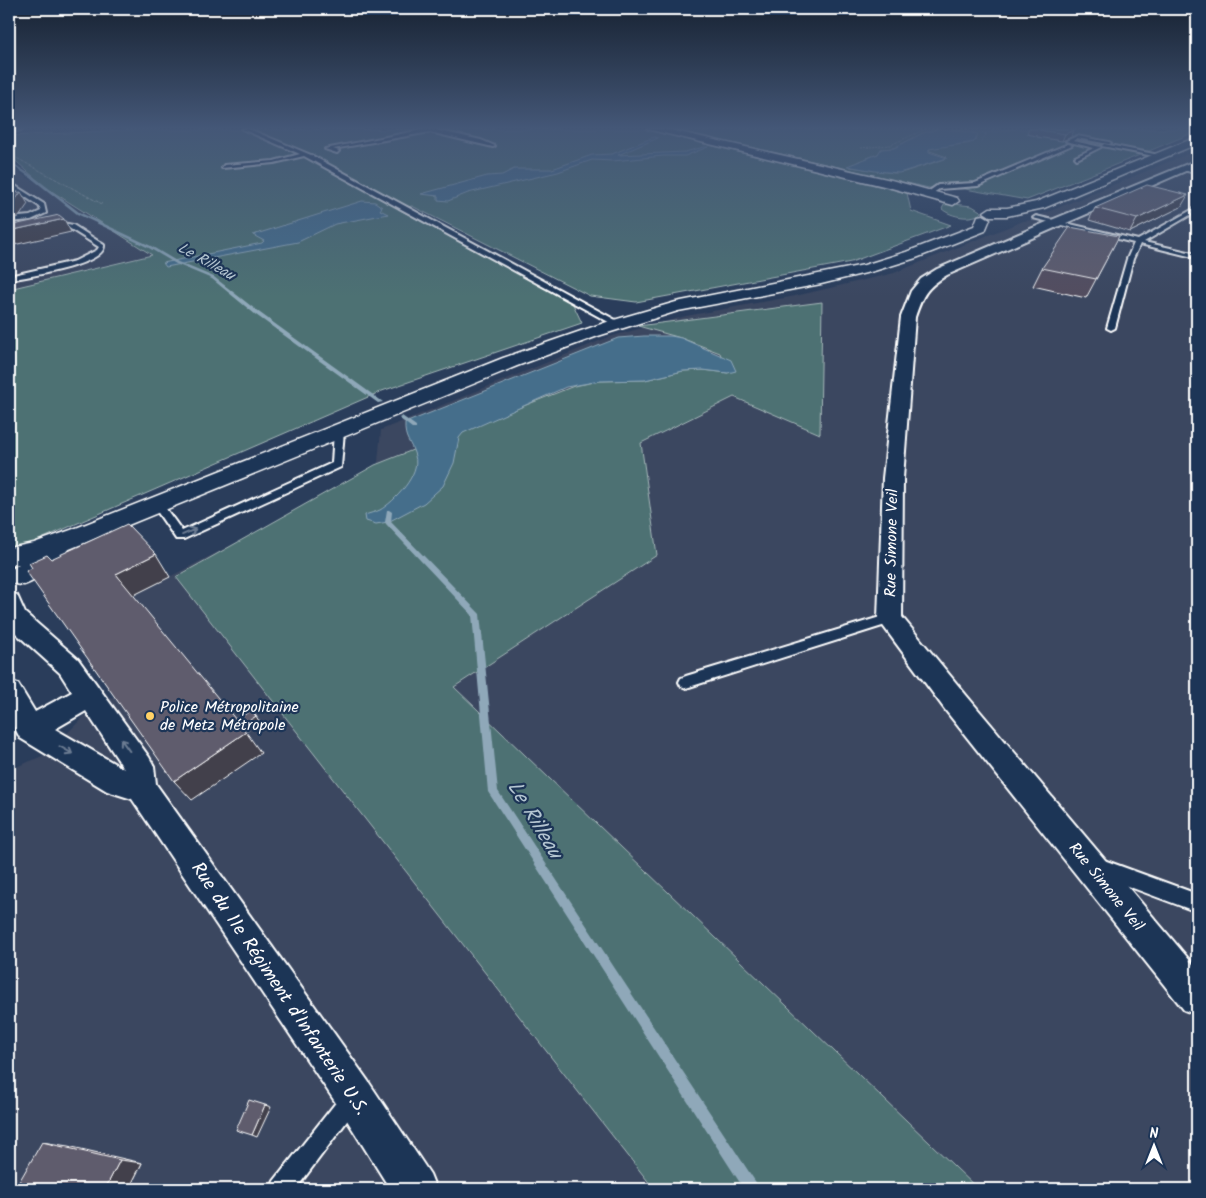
<svg xmlns="http://www.w3.org/2000/svg" width="1206" height="1198" viewBox="0 0 1206 1198" font-family="Kalam,sans-serif">
<style>
.built{fill:#3a4660}
.green{fill:#4d7173;stroke:#a6b8b9}
.water{fill:#446e8b;stroke:#8fa8b9}
.lines{fill:none;stroke-linecap:round;stroke-linejoin:round}
.stream{fill:#8fa8b9;fill-rule:evenodd}
.service-casing{stroke:#fff;stroke-width:4}
.minor-casing{stroke:#fff;stroke-width:4}
.secondary-casing{stroke:#fff;stroke-width:3}
.path{stroke:#fff;stroke-width:1;stroke-dasharray:0.5 1;stroke-linecap:butt}
.service{fill:#1d3557;fill-rule:evenodd}
.minor{fill:#1d3557;fill-rule:evenodd}
.secondary{fill:#1d3557;fill-rule:evenodd}
.wall{fill:#524e5e;stroke:#fff}
.shaded-wall{fill:#42404c;stroke:#fff}
.building{fill:#5f5b6d;stroke:#fff}
.oneway{stroke:#6c7c92}
.poi-dot{fill:#ffd166;stroke:#1d3557;stroke-width:2}
.labels{text-anchor:middle;dominant-baseline:central;stroke-width:4.5;stroke-linejoin:round;paint-order:stroke}
.far-water-label{font-size:15px;font-style:italic;fill:#b4c5d1;stroke:#1d3557}
.street-label{font-size:16px;fill:#fff;stroke:#1d3557}
.poi-label{font-size:16px;fill:#fff;stroke:#1d3557;text-anchor:start}
.near-street-label{font-size:19px;fill:#fff;stroke:#1d3557}
.near-water-label{font-size:21px;font-style:italic;fill:#b4c5d1;stroke:#1d3557}
</style>
<rect width="100%" height="100%" fill="#2a3d5b"/>
<filter id="ink" filterUnits="userSpaceOnUse"><feTurbulence type="fractalNoise" baseFrequency=".02" numOctaves="2"/><feDisplacementMap in="SourceGraphic" scale="10" xChannelSelector="R" yChannelSelector="G"/><feConvolveMatrix kernelMatrix="1 2 1 2 8 2 1 2 1" color-interpolation-filters="sRGB"/></filter>
<g filter="url(#ink)">
<path class="built" d="M 1197,150 L 1197,1189 L 9,1189 L 9,770 L 47,754 L 87,713 L 117,694 L 46,593 L 142,546 L 171,576 L 377,471 L 381,430 L 609,337 L 686,316 L 795,296 L 894,273 L 1023,221 L 1033,220 L 1043,214 Z
M 9,168 L 45,187 L 152,255 L 9,289 Z"/>
<path class="green" d="M 672,129 L 706,132 L 712,129 L 939,129 L 923,133 L 894,148 L 881,149 L 878,154 L 859,161 L 850,167 L 894,173 L 904,172 L 945,159 L 947,157 L 927,150 C 941,143 959,147 974,142 L 977,137 L 975,133 L 951,129 L 1197,129 L 1197,131 L 1149,151 L 1120,147 L 1118,150 L 1140,155 L 1027,200 L 965,189 L 929,188 Z
M 126,130 L 643,129 L 907,193 L 911,211 L 951,225 L 851,262 L 636,302 L 590,296 L 412,206 L 398,209 L 571,300 L 582,323 L 382,391 L 9,553 L 9,289 L 152,255 L 45,187 L 9,155 L 9,136 Z
M 953,204 L 972,206 L 982,212 C 973,221 951,217 942,209 L 944,205 Z
M 822,302 L 820,434 L 734,397 L 641,443 L 657,555 L 454,687 L 978,1189 L 654,1189 L 176,577 L 375,465 L 574,386 L 600,381 L 645,380 L 683,371 L 703,370 L 728,373 L 720,353 L 681,338 L 638,326 Z"/>
<path class="water" d="M 939,129 L 954,130 L 978,134 L 974,142 L 929,149 L 929,152 L 947,158 L 899,173 L 875,171 L 847,166 L 878,154 L 881,149 L 894,148 L 923,133 Z
M 654,137 L 658,138 L 618,155 L 685,152 L 704,147 L 708,147 L 685,156 L 663,156 L 613,161 L 592,160 L 558,172 L 468,193 L 448,201 L 438,200 L 438,196 L 421,194 L 487,176 L 502,175 L 514,169 L 552,169 L 592,155 L 612,154 Z
M 362,201 L 375,202 L 382,207 L 380,210 L 388,214 L 335,224 L 298,242 L 166,267 L 163,263 L 262,243 L 264,241 L 253,235 Z
M 644,336 L 671,336 L 681,338 L 731,360 L 736,371 L 728,373 L 703,370 L 683,371 L 645,380 L 600,381 L 566,387 L 463,433 L 459,438 L 454,463 L 443,486 L 424,503 L 388,522 L 376,524 L 366,521 L 365,515 C 370,513 376,512 380,510 C 394,502 421,474 415,456 C 411,441 404,440 405,423 L 618,338 Z"/>
<g class="lines">
<path class="stream" d="M 9,161 L 33,176 L 79,212 L 151,246 L 178,262 L 214,277 L 260,313 L 383,402 L 378,403 L 256,315 L 212,279 L 176,264 L 149,248 L 77,214 L 31,178 L 9,163 Z
M 402,416 L 416,426 L 416,428 L 412,428 L 400,419 L 399,418 Z
M 387,510 L 389,510 L 392,512 L 391,522 L 480,614 L 498,791 L 757,1184 L 759,1189 L 744,1189 L 490,795 L 488,792 L 472,615 L 386,524 L 385,522 Z"/>
<defs>
<path id="service" d="M 15,129 L 24,129 L 9,133 L 9,131 Z
M 242,129 L 249,129 L 311,155 L 623,324 L 616,326 L 304,156 L 274,163 L 222,168 L 224,165 L 274,161 L 300,154 Z
M 426,129 L 439,129 L 436,130 L 481,140 L 495,146 L 493,147 L 430,132 L 333,149 L 339,151 L 337,153 L 325,149 Z
M 1077,136 L 1109,142 L 1111,143 L 1109,144 L 1077,138 L 1073,141 L 1101,147 L 1077,159 L 1075,157 L 1094,148 L 1066,141 Z
M 1068,144 L 1072,145 L 978,186 L 939,189 L 930,195 L 925,194 L 938,185 L 975,183 Z
M 1104,144 L 1159,155 L 1161,156 L 1159,157 L 1102,146 Z
M 1184,167 L 1197,171 L 1197,173 L 1182,170 Z
M 9,182 L 44,204 L 46,213 L 31,220 L 9,222 L 9,218 L 30,216 L 41,211 L 39,206 L 9,186 Z
M 1197,207 L 1197,211 L 1144,242 L 1197,254 L 1197,258 L 1140,244 L 1133,259 L 1115,328 L 1111,330 L 1107,328 L 1127,259 L 1134,243 L 1033,218 L 1036,216 L 1138,240 Z
M 52,221 L 73,225 L 104,245 C 106,265 26,277 9,280 L 9,276 L 75,261 L 97,250 L 99,247 L 69,228 L 50,224 Z
M 339,428 L 344,431 L 341,467 L 184,539 L 176,539 L 152,504 L 157,501 L 161,502 L 182,531 L 332,463 L 334,431 Z
M 890,614 L 895,616 L 896,619 L 895,622 L 686,688 L 681,686 L 679,682 L 681,678 L 686,676 Z
M 1101,859 L 1197,894 L 1197,912 L 1095,874 L 1092,868 L 1095,862 Z
M 352,1087 L 359,1091 L 363,1098 L 359,1105 L 296,1189 L 271,1189 L 274,1181 L 345,1091 Z"/>
<path id="minor" d="M 1197,160 L 1197,166 L 947,275 C 926,288 923,294 915,317 L 903,478 L 902,617 L 966,695 L 1197,969 L 1197,1015 L 1184,1010 L 946,711 L 878,619 L 883,478 L 901,317 L 911,291 L 921,279 L 937,269 L 1049,221 Z
M 9,592 L 17,595 L 25,613 L 78,659 L 149,757 L 154,766 L 156,784 L 368,1081 L 430,1174 L 436,1189 L 390,1189 L 340,1109 L 132,799 L 107,791 L 20,738 L 9,717 L 9,681 L 18,684 L 35,712 L 72,692 L 60,673 L 9,627 ZM 86,711 L 124,769 L 55,729 Z"/>
<path id="secondary" d="M 647,129 L 666,129 L 891,180 L 957,198 L 959,201 L 953,205 L 888,187 Z
M 1197,137 L 1197,144 L 1044,208 L 1007,216 L 990,216 L 984,212 L 990,208 L 1007,208 L 1036,202 Z
M 983,215 L 990,219 L 985,231 L 916,258 L 874,271 L 821,284 L 678,311 L 598,336 L 517,366 L 67,550 C 65,559 34,583 24,585 C 19,585 16,584 12,583 L 9,578 L 12,569 L 19,564 L 9,566 L 9,548 L 34,543 L 71,530 L 503,358 L 607,322 L 676,302 L 864,265 L 906,252 L 974,226 L 978,216 Z"/>
</defs>
<use href="#service" class="service-casing"/>
<use href="#minor" class="minor-casing"/>
<use href="#secondary" class="secondary-casing"/>
<path class="path" d="M 966,129 L 985,133 L 986,135 L 981,141
M 985,133 L 1015,129
M 861,148 L 890,145 L 926,129
M 9,154 L 102,204"/>
<use href="#service" class="service"/>
<use href="#minor" class="minor"/>
<use href="#secondary" class="secondary"/>
</g>
<path class="wall" d="M 1029,129 L 1074,129 L 1074,130 L 1071,137 L 1062,141 L 1037,137 L 1037,136 L 1027,134 Z
M 1181,207 L 1130,232 L 1089,220 L 1095,208 Z
M 1119,236 L 1086,298 L 1033,286 L 1042,268 Z
M 42,1142 L 68,1146 L 142,1163 L 129,1189 Z"/>
<path class="shaded-wall" d="M 1074,130 L 1071,137 L 1062,141 L 1065,134 Z
M 9,185 L 14,195 L 9,203 Z
M 21,192 L 28,204 L 19,217 L 9,218 L 9,205 Z
M 1188,195 L 1181,207 L 1130,232 L 1137,219 Z
M 64,219 L 71,232 L 9,246 L 9,231 Z
M 156,554 L 170,577 L 132,596 L 116,574 Z
M 256,716 L 259,721 L 247,730 L 243,725 Z
M 246,732 L 261,753 L 192,800 L 174,781 Z
M 265,1105 L 271,1107 L 257,1137 L 252,1135 Z
M 120,1160 L 142,1163 L 129,1189 L 105,1189 Z"/>
<path class="building" d="M 1042,129 L 1074,129 L 1074,130 L 1065,134 L 1039,130 Z
M 1147,185 L 1188,195 L 1137,219 L 1095,208 Z
M 21,192 L 12,205 L 9,205 L 9,193 Z
M 59,215 L 64,219 L 9,231 L 9,226 Z
M 1070,227 L 1119,236 L 1096,279 L 1042,268 Z
M 127,524 L 156,554 L 116,574 L 246,732 L 174,781 L 26,571 L 32,568 L 29,563 L 47,555 L 51,559 Z
M 251,710 L 256,716 L 243,725 L 238,719 Z
M 249,1100 L 265,1105 L 252,1135 L 236,1130 Z
M 42,1142 L 120,1160 L 105,1189 L 15,1189 Z"/>
<defs><path id="oneway-shaft" d="M-6 0H5M1.5-3L5.5 0L1.5 3" fill="none" stroke-width="1.6" stroke-linecap="round" stroke-linejoin="round" transform="scale(1.25)"/></defs>
<g class="oneway">
<use href="#oneway-shaft" transform="translate(189 532) rotate(-24)"/>
<use href="#oneway-shaft" transform="translate(125 745) rotate(-126)"/>
<use href="#oneway-shaft" transform="translate(66 750) rotate(30)"/>
</g>
</g>
<linearGradient id="sky" x2="0" y2="1"><stop stop-color="#172232"/><stop offset="0.43" stop-color="#445777"/><stop offset="1" stop-color="#445777" stop-opacity="0"/></linearGradient>
<rect width="1206" height="297" fill="url(#sky)"/>
<circle class="poi-dot" cx="150" cy="716" r="5"/>
<g class="labels">
<g class="far-water-label">
<text transform="translate(206 262) rotate(29)">Le Rilleau</text>
</g>
<g class="street-label">
<text transform="translate(892 543) rotate(-89)">Rue Simone Veil</text>
<text transform="translate(1106 887) rotate(51)">Rue Simone Veil</text>
</g>
<g class="poi-label">
<text x="160" y="707">Police Métropolitaine<tspan x="160" dy="18">de Metz Métropole</tspan></text>
</g>
<g class="near-street-label">
<text transform="translate(279 989) rotate(56)">Rue du 11e Régiment d'Infanterie U.S.</text>
</g>
<g class="near-water-label">
<text transform="translate(534 820) rotate(59)">Le Rilleau</text>
</g>
</g>
<rect width="1206" height="1198" fill="none" stroke="#1d3557" stroke-width="30"/>
<rect x="15" y="15" width="1176" height="1168" fill="none" stroke="#fff" stroke-width="2" filter="url(#ink)"/>
<g transform="translate(1154 1146)" stroke="#1d3557" stroke-width="4" paint-order="stroke">
<path d="M0-4L9 19L0 12L-9 19Z" fill="#ffffff"/>
<text y="-8" font-size="14" font-weight="bold" text-anchor="middle" fill="#ffffff">N</text>
</g>
</svg>
